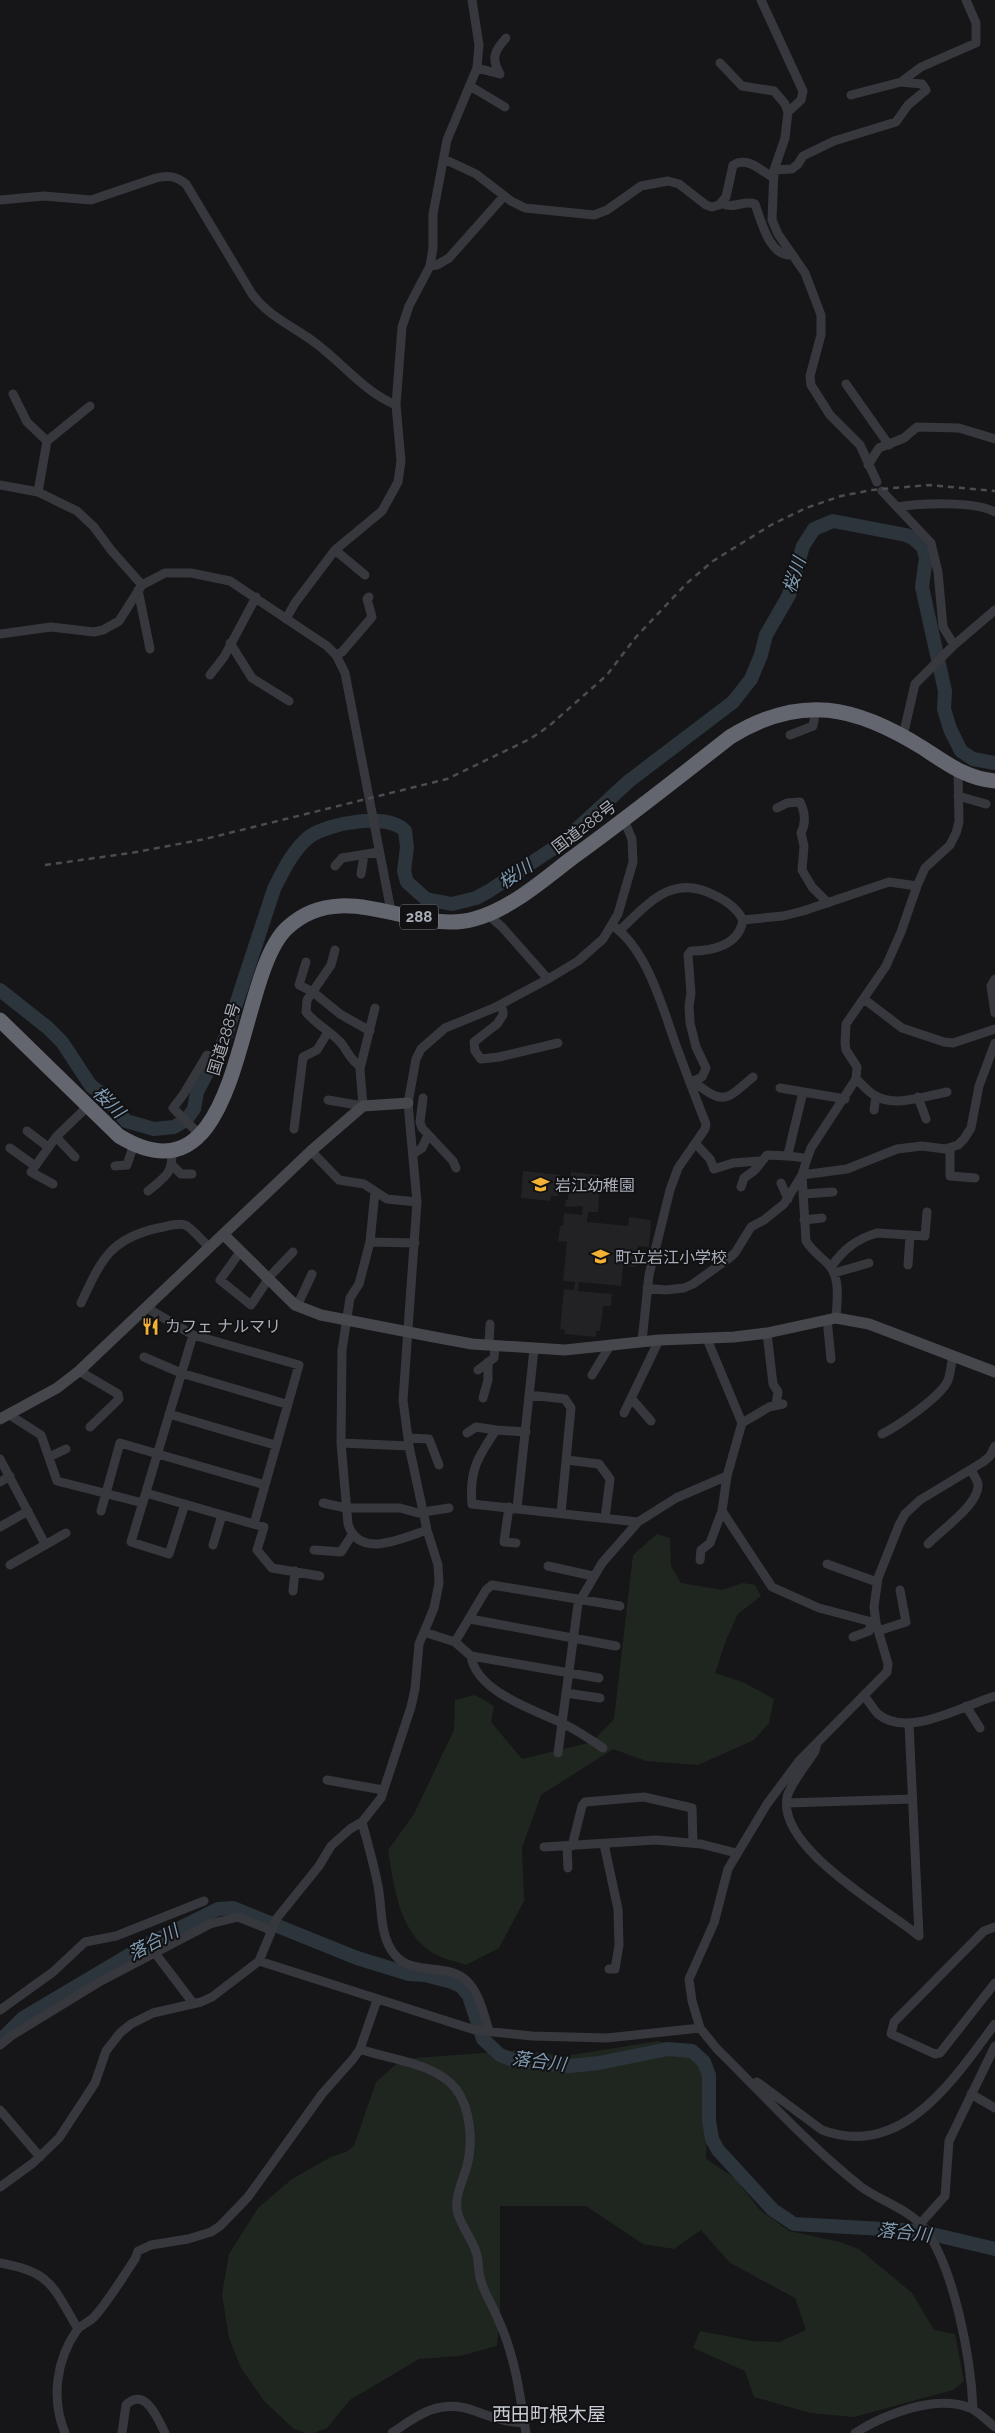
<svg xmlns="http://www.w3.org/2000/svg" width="995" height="2433" viewBox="0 0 995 2433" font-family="Raleway,'Noto Sans JP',sans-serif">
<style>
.built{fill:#222225}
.green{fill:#1e261f}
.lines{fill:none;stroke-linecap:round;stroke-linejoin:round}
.river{stroke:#2c353c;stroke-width:14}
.street{stroke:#37383d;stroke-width:9}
.secondary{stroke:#45474d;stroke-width:11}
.highway{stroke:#63666e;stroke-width:15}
.rail{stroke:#4a4c52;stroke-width:2.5;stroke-dasharray:6 5;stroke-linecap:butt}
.labels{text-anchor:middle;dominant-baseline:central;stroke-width:4;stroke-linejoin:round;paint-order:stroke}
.shield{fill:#111113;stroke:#7b7e86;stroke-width:1}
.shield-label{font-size:15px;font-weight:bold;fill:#a8adb8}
.street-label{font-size:16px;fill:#a8adb8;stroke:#111113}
.poi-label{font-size:16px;fill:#a8adb8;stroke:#111113;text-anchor:start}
.water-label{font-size:18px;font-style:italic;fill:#7f9bb3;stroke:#111113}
.quarter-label{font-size:19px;fill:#c9ccd4;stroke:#111113}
</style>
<rect width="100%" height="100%" fill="#161618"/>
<path class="built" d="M 523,1171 L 560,1175 L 558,1196 L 551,1196 L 550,1201 L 521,1198 Z
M 571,1172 L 600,1175 L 598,1212 L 588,1212 L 587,1222 L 628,1226 L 629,1217 L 651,1220 L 649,1247 L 638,1246 L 636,1267 L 623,1266 L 621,1286 L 579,1282 L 578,1291 L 612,1294 L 611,1306 L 603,1306 L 600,1331 L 596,1331 L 596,1337 L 564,1334 L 565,1330 L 560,1329 L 564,1289 L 574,1290 L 575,1282 L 563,1281 L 567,1242 L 558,1241 L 560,1226 L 563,1226 L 564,1213 L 582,1215 L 583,1206 L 565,1207 L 566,1200 L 568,1200 Z"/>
<path class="green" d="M 657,1534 L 670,1538 L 671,1566 L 681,1583 L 722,1590 L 743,1583 L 755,1585 L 761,1596 L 738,1614 L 726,1640 L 715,1673 L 745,1683 L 774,1699 L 769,1723 L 754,1740 L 698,1765 L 646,1761 L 613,1749 L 541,1795 L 522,1848 L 524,1901 L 499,1948 L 466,1965 C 455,1961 439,1958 430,1951 C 398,1929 394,1885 388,1850 L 414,1814 L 454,1730 L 455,1700 L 475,1695 L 494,1706 L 491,1722 L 522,1759 L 592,1742 L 614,1719 L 633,1555 Z
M 658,2041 L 694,2048 L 709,2081 L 706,2159 L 735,2178 L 759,2209 L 789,2231 L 840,2242 L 859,2249 L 912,2293 L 934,2330 L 955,2334 L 964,2381 L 953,2390 L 854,2417 L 810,2413 L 754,2397 L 745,2371 L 693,2348 L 700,2331 L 752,2341 L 779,2342 L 806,2330 L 795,2298 L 730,2263 L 701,2230 L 674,2249 L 643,2244 L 586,2206 L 500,2206 L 500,2314 L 497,2346 L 460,2356 L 419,2359 L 350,2400 L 327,2428 L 314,2433 L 305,2433 L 294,2429 L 265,2402 L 241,2368 L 229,2338 L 222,2294 L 229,2254 L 258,2208 L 292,2179 L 331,2157 L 346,2152 L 354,2146 L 376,2082 L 402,2059 L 522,2050 L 565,2056 Z"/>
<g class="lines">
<path class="river" d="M 0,990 L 48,1028 L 62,1042 L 91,1086 L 105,1096 L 126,1121 L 154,1129 L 174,1127 L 186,1120 L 194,1109 L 197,1092 L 224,1041 L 274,889 C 283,871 293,850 309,837 C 328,823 388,812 405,831 L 407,847 L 404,871 L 407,882 L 426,899 L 452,904 L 476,898 L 489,891 L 563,842 L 629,781 L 733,702 L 751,679 L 761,655 L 766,635 L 789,595 L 803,546 L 814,529 L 833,521 L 906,535 L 913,538 L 923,547 L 926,558 L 922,587 L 945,691 L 944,709 L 950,729 L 961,751 L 973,759 L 995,763
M 0,2041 L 23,2018 L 146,1945 L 218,1909 L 233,1908 L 357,1958 L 409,1974 L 425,1975 L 452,1982 L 461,1986 L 469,1996 L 483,2039 L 500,2055 L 513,2060 L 570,2066 L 599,2063 L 668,2049 L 692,2051 L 704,2062 L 709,2075 L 709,2120 L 712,2139 L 718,2150 L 773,2210 L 794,2224 L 919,2231 L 995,2249"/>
<path class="street" d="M 761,0 L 803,91 L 801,100 L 788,112 L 785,138 L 774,170 L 772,220 L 778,234 L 805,273 L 821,315 L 821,335 L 810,376 L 811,385 L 830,415 L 860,445 L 877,482
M 720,63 L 742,86 L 774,91 L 785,104 L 788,112
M 477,68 L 500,74 C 491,59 494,51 506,38
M 470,86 L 505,107
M 851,95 L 901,82 L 921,67 L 976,43 L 976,23 L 966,0
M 444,159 L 476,174 L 511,201 L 525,208 L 594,215 L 607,210 L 641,186 L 668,181 L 679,184 L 706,205 L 712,207 L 719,205 L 726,197 L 733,165 C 748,156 761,171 774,178
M 774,170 L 792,169 L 798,164 L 803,156 L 834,141 L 896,122 L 908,105 L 926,90 L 922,84 L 901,82
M 0,200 L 44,196 L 91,200 L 156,178 C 168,175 176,176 186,184 L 252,294 C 271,319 294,326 318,345 C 344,365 366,393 396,405
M 723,204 C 734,209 744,200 755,204 C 761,220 769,258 793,255
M 430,266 L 437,265 L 449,258 L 504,196
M 846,384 L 889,445
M 13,394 L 27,422 L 47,441
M 868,465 L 879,448 L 904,438 L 917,427 L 959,428 L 995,439
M 0,485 L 38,492 L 77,511 L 94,527 L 111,550 L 142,585
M 882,491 L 931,543 L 938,572 L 943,627 L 954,645
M 38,492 L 47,441 L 90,406
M 898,507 C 921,503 975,501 995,512
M 335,550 L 365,575
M 138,590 L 150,649
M 286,619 L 295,603 L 335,550 L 382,511 L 398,482 L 401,461 L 396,405 L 402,327 L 409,306 L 430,266 L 433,248 L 433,214 L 447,140 L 477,68 L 479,45 L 472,0
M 0,634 L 51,627 L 94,632 L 103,630 L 119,621 L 142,585 L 165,573 L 191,573 L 230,581 L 327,646 L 336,655 L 345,673 L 391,911
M 230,643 L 252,678 L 289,701
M 336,655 L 342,652 L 372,617 L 367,599 L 369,597
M 210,675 L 224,657 L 256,597
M 790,735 L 813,726 L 816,709
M 903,736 L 915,684 L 954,645 L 995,610
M 958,796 L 986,804
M 777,808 L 787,803 L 800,802 C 805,812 806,823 801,833 L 804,846 L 802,870 L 812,887 L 828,903
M 335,866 L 342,858 L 379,852
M 361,874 L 364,855
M 487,914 L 502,927 L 548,979
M 743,920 L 783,916 L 803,911 L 889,882 L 917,886
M 612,925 C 650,951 664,1015 680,1056 C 688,1078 697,1101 706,1124 L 705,1129 L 678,1168 L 670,1190 L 649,1275 L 642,1341
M 620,930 C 648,904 672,873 714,895 C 725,900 737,908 743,920 C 739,945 713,951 691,951 L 688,955 L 691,993 L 689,1006 L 690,1023 L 696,1047 L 706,1068 L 702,1077 L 691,1082
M 335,950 L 331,965 L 307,1000 L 306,1012 C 315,1024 332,1032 342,1044 C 348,1052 351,1061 360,1066
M 306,962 L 299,985 L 313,992 L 340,1014 L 370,1031
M 995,979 L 991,986 L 995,1013
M 864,999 L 902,1028 L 944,1042 L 953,1043 L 995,1029
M 500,1005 L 503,1011 L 503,1015 L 497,1024 L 474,1042 L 475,1051 L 481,1059 L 499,1057 L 558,1043
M 856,1079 C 862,1084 867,1091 874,1095 C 893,1108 926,1096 947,1092
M 694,1082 C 724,1105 725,1101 753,1077
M 780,1088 L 845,1099
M 918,1097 L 926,1119
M 423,1098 L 420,1122 L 422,1128 L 453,1161 L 456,1168
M 328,1100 L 363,1106 L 360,1069 L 375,1008
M 874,1110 L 876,1096
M 294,1129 L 303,1057 L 317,1050 L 328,1032
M 27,1131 L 48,1147
M 199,1134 L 173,1108 L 183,1095 L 207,1055
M 56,1137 L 75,1157
M 695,1143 L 710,1159 L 714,1169 L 733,1163 L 759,1161
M 10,1148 L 35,1166
M 950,1148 L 950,1176 L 975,1178
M 311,1151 L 339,1180 L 364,1184 L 387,1199 L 417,1202
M 413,1154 L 422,1148 L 428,1135
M 788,1154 L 803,1092
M 115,1166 L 127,1165 L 134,1144
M 173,1166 L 181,1174 L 192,1174
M 781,1183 L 788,1199
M 53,1184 L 31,1172 L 56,1137 L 88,1106
M 741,1187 L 744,1178 L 755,1170 L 767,1155 C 781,1156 792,1155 807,1159
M 148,1191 C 166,1176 173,1174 172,1149
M 375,1192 L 370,1242 L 359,1284 L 350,1298 L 342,1350 L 341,1443 L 348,1524 C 359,1560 403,1538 427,1530
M 803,1194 L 833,1192
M 804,1220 L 822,1218
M 370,1242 L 415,1243
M 240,1252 L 220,1280 L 251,1305 L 271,1275 L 293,1252
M 908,1265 L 910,1236
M 831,1267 C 843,1250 856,1239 877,1233 L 925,1236 L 927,1212
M 834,1273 L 869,1263
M 647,1288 L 665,1290 L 684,1288 L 693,1284 L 728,1259 L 735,1253 L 751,1227 L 764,1220 L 784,1204 L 802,1175 L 847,1169 L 897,1149 L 922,1146 L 945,1149 L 958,1145 L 964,1139 L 971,1128 L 979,1086 L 995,1043
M 81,1303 C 101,1261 109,1239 158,1228 C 166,1227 177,1222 185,1225 C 191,1227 204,1243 210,1248
M 297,1306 L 312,1274
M 147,1308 L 193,1335 L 299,1365 L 254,1524
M 836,1318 C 837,1301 841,1277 828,1264 C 820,1256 812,1251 806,1241 L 802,1175 L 807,1159 L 811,1148 L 856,1079 L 857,1067 L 846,1050 L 845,1043 L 846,1024 L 886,966 L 901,932 L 917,886 L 925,868 L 950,845 L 956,833 L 959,822 L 958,771
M 827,1319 L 831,1359
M 767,1333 L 773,1384 L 778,1392 L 776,1404
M 707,1339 L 742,1423 L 727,1476 L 722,1511 L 772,1587 L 819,1608 L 876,1623
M 489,1345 L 490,1324
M 144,1357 L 181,1373 L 286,1404
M 478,1370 L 494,1358 L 495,1345
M 79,1371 L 118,1394 L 119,1399 L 90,1427
M 592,1375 L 611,1344
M 529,1395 L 565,1399 L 571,1408 L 561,1513
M 483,1398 L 488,1380 L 488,1362
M 631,1398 L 651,1421
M 624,1413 L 659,1340
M 8,1414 L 41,1435 L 57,1481 L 143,1503
M 169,1414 L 275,1445
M 742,1423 L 769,1407 L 783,1404
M 526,1432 L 496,1430 C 478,1457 469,1470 472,1504 L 638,1522
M 467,1433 L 476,1427 L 496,1430
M 882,1434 C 898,1426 943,1395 948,1380 C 951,1372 951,1364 953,1356
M 408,1438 L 429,1439 L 439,1465
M 341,1443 L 409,1446
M 49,1457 L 66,1449
M 0,1459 L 45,1544
M 567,1460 L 599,1464 L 610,1479 L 605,1518
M 0,1482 L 10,1476
M 146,1493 L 264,1527 L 257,1550 L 272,1568 L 320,1576
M 323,1503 L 346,1508 L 400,1508 L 418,1513 L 449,1508
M 185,1504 L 169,1554 L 131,1542 L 193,1335
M 509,1507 L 504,1542 L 516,1543
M 517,1508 L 534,1349
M 101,1511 L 120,1443 L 265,1485
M 0,1527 L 28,1511
M 928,1544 C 941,1530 980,1504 978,1484 C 977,1479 973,1474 971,1470
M 213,1545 L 222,1515
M 314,1550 L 341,1552 L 352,1535
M 700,1560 L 701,1550 L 710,1543 L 722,1511
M 827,1564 L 877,1582
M 10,1565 L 66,1533
M 548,1566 L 593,1576
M 293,1591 L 295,1571
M 470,1619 L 616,1646
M 878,1631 L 906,1622 L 900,1590
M 424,1632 L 455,1642 L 471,1656 L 599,1678
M 853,1637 L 869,1631 L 871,1622
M 455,1642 L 486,1590 L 492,1585 L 620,1606
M 471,1656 C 476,1692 535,1710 564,1724 C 578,1731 590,1739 603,1748
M 566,1693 L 600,1698
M 864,1696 C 869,1701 873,1709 878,1714 C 908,1739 964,1705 995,1696
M 966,1706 L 980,1728
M 909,1724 L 919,1936
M 817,1743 L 815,1751 C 808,1763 790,1784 787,1797 C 777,1848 885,1908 919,1936
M 558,1753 L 578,1604 L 602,1563 L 638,1522 L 676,1498 L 727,1476
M 327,1780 L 383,1790
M 787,1803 L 912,1799
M 362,1822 C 367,1841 373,1861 377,1881 C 383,1905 378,1935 395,1955 C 413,1977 448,1961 468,1982 C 480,1995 484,2015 489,2031
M 604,1844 L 618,1909 L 619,1945 L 615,1969 L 609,1969
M 567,1846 L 568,1868
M 572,1846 L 582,1806 L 585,1802 L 644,1797 L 692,1808 L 693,1843
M 544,1847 L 656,1840 L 701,1844 L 736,1853
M 995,1927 L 984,1931 L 894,2022 L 891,2034 L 935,2054 L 940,2053 L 995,1983
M 155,1953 L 193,2003
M 259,1961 L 475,2030 L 532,2036 L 607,2038 L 700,2028
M 0,2010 L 53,1972 L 85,1942 L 116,1936 L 204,1901
M 0,2045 L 11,2036 L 101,1981 L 210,1924 L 238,1917 L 271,1930
M 360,2049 C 390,2060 434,2062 456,2089 C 471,2109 473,2143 467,2166 C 463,2180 455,2195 457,2210 C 460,2226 473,2239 477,2255 C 479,2264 478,2273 481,2281 C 485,2295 493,2306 498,2319 C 515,2355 520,2395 526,2433
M 757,2082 L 822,2130 C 902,2160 954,2079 995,2024
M 971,2094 L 995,2108
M 0,2110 L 40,2157
M 0,2187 L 33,2163 L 59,2138 L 95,2083 L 106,2051 L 120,2033 L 131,2024 L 153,2013 L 201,2002 L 212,1997 L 259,1961 L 277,1918 L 319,1866 L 331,1846 L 350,1829 L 362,1822 L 381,1798 L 411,1707 L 415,1689 L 419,1644 L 434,1608 L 439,1583 L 438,1565 L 427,1530 L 409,1446 L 403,1400 L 417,1202 L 408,1103 L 416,1059 L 421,1049 L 445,1028 L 494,1008 L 548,979 L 578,961 L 603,939 L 618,914 L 633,862 L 632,839 L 624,820
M 920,2224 L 945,2196 L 949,2141 L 995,2046
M 0,2263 C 52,2272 53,2287 78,2329
M 973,2409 C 971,2359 955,2272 926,2230 C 911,2210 880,2201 860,2186 C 808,2145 764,2095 717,2049 L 700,2028 L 692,2001 L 689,1979 L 714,1923 L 728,1869 L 767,1804 L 799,1761 L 887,1672 L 888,1664 L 876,1623 L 874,1607 L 878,1578 L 899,1525 L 905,1514 L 920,1500 L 983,1462 L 990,1456 L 995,1446
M 65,2433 C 51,2399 56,2360 77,2330 C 82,2324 90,2322 95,2316 C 110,2299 122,2278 135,2259 L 138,2251 L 151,2245 L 188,2239 L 211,2232 L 220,2226 L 248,2197 L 322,2094 L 353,2059 L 360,2049 L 377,2000
M 122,2433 L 126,2405 C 145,2386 158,2419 165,2433
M 392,2433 C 419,2414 441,2398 475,2411 C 491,2417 507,2423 525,2423
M 855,2433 C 885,2414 936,2394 970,2408 C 979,2412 987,2421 995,2427"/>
<path class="secondary" d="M 224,1235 L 295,1305 L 321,1315 L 434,1337 L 472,1344 L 565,1350 L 659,1340 L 734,1337 L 767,1333 L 836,1318 L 869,1324 L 995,1372
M 0,1419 L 57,1388 L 79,1371 L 311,1151 L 363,1106 L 408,1103"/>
<path class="highway" d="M 0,1020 L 119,1136 C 245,1212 234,977 287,928 C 343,875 415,936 474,919 C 511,909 543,880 572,858 C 626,819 678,778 730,737 C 801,693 856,706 923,748 C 946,763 967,779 995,781"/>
<path class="rail" d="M 45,865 L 131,853 L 205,839 L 447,779 L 530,739 L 549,726 L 607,675 L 636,637 L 687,583 L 713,561 L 771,525 L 806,508 L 841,496 L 872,490 L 928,485 L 995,491"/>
</g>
<defs>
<symbol id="school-bare" viewBox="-9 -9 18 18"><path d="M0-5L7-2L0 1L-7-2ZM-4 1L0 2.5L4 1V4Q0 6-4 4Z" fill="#f2b134" stroke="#111113" stroke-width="2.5" paint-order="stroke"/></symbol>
<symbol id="restaurant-bare" viewBox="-9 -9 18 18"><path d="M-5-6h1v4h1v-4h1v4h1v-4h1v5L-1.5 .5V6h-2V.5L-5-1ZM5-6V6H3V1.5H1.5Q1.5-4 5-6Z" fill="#f2b134" stroke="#111113" stroke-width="2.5" paint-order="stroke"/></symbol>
</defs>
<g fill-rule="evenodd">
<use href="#school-bare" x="528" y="1172" width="25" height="25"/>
<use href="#school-bare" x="588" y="1244" width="25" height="25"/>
<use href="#restaurant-bare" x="138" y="1314" width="25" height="25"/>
</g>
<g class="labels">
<rect class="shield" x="400" y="904.5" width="38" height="25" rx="4"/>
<g class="shield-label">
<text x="419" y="917">288</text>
</g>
<g class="street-label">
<text transform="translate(584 827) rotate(-37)">国道288号</text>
<text transform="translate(224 1039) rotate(-73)">国道288号</text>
</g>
<g class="poi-label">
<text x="555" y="1185">岩江幼稚園</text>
<text x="615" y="1257">町立岩江小学校</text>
<text x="165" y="1326">カフェ ナルマリ</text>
</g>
<g class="water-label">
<text transform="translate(794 575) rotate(-72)">桜川</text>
<text transform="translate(515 874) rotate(-34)">桜川</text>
<text transform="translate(109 1102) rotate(45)">桜川</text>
<text transform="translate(153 1942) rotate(-28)">落合川</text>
<text transform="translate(539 2061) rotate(7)">落合川</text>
<text transform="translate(904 2232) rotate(6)">落合川</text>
</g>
<g class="quarter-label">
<text x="549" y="2414">西田町根木屋</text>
</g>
</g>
</svg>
